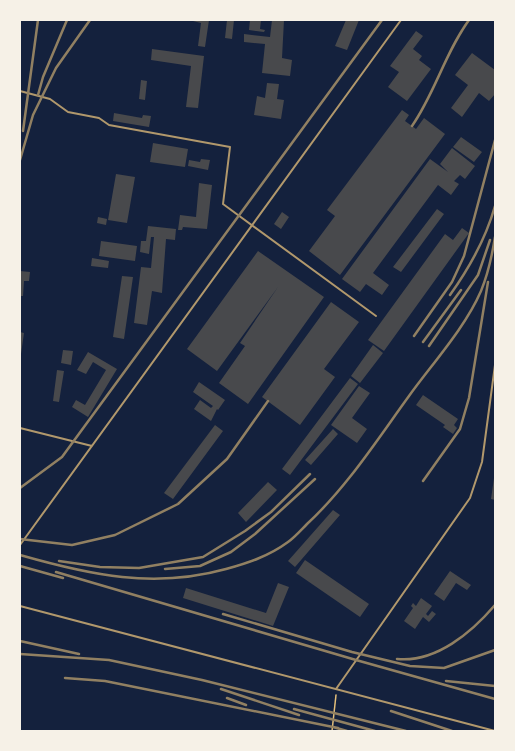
<svg xmlns="http://www.w3.org/2000/svg" width="515" height="751" viewBox="0 0 515 751" font-family="Quicksand,sans-serif">
<style>
.building{fill:#48494c}
.lines{fill:none;stroke-linecap:round;stroke-linejoin:round}
.path{stroke:#e5c07b;stroke-width:1.5}
.service{stroke:#b1986c;stroke-width:2}
.rail{stroke:#918062;stroke-width:2.5}
</style>
<rect width="100%" height="100%" fill="#14213d"/>
<path class="building" d="M 189,20 L 209,20 L 205,47 L 198,46 L 201,23 Z
M 227,20 L 234,20 L 232,39 L 225,38 Z
M 250,20 L 261,20 L 260,29 L 265,30 L 264,32 L 249,30 Z
M 272,20 L 284,20 L 282,58 L 292,60 L 290,76 L 262,73 L 265,44 L 244,42 L 244,34 L 270,37 Z
M 346,20 L 359,20 L 347,50 L 335,46 Z
M 416,31 L 423,36 L 413,49 L 422,56 L 419,60 L 431,69 L 407,101 L 388,87 L 399,72 L 390,66 Z
M 152,49 L 204,56 L 198,108 L 186,107 L 191,66 L 151,60 Z
M 472,53 L 495,70 L 495,94 L 489,101 L 479,93 L 462,117 L 451,108 L 468,85 L 455,75 Z
M 141,80 L 147,81 L 145,100 L 139,99 Z
M 267,83 L 279,84 L 277,99 L 284,100 L 281,119 L 254,115 L 257,96 L 265,98 Z
M 402,110 L 409,115 L 405,121 L 416,129 L 424,118 L 445,134 L 340,275 L 309,251 L 335,216 L 327,210 Z
M 114,113 L 142,118 L 143,115 L 151,116 L 149,127 L 113,121 Z
M 461,137 L 482,152 L 474,162 L 453,147 Z
M 153,143 L 188,149 L 185,167 L 150,162 Z
M 452,148 L 475,166 L 465,179 L 460,175 L 454,181 L 459,184 L 451,195 L 438,185 L 373,273 L 389,285 L 382,295 L 366,284 L 360,292 L 342,279 L 430,159 L 448,172 L 440,164 Z
M 201,159 L 210,160 L 208,170 L 188,166 L 189,160 L 200,162 Z
M 116,174 L 135,177 L 127,223 L 108,220 Z
M 199,183 L 212,185 L 207,229 L 183,227 L 182,230 L 178,230 L 180,215 L 196,217 Z
M 437,209 L 444,214 L 401,272 L 393,267 Z
M 282,212 L 289,217 L 281,229 L 274,224 Z
M 98,217 L 107,219 L 106,225 L 97,223 Z
M 148,226 L 176,229 L 175,240 L 166,239 L 162,293 L 152,291 L 147,325 L 134,323 L 141,267 L 151,268 L 154,237 L 151,237 L 149,254 L 140,252 L 141,241 L 146,241 Z
M 462,228 L 469,233 L 384,351 L 368,340 L 445,234 L 453,240 Z
M 101,241 L 137,246 L 135,261 L 99,256 Z
M 258,251 L 324,297 L 248,404 L 219,383 L 245,346 L 240,343 L 278,287 L 217,371 L 187,349 Z
M 92,258 L 109,261 L 108,268 L 91,266 Z
M 20,271 L 30,272 L 29,281 L 24,281 L 23,296 L 20,296 Z
M 122,276 L 133,277 L 124,339 L 113,337 Z
M 331,302 L 359,322 L 324,369 L 335,377 L 300,425 L 262,397 Z
M 20,332 L 24,333 L 21,354 L 20,354 Z
M 373,345 L 383,353 L 360,383 L 351,376 Z
M 63,350 L 73,351 L 71,365 L 61,363 Z
M 88,352 L 117,369 L 88,417 L 72,407 L 76,400 L 85,405 L 106,370 L 93,362 L 86,374 L 77,370 Z
M 57,370 L 64,371 L 59,402 L 53,401 Z
M 350,378 L 358,384 L 290,475 L 282,469 Z
M 199,382 L 225,400 L 218,410 L 217,409 L 211,421 L 194,409 L 200,400 L 211,408 L 213,406 L 193,392 Z
M 359,386 L 370,393 L 352,418 L 367,429 L 357,443 L 331,425 Z
M 423,395 L 458,419 L 454,425 L 457,428 L 453,434 L 443,427 L 445,425 L 416,405 Z
M 215,425 L 223,431 L 173,499 L 164,493 Z
M 333,429 L 338,434 L 311,465 L 305,460 Z
M 494,478 L 495,478 L 495,500 L 491,499 Z
M 268,482 L 277,490 L 246,522 L 238,513 Z
M 333,510 L 340,515 L 295,567 L 288,561 Z
M 305,560 L 369,604 L 360,617 L 296,573 Z
M 450,571 L 471,585 L 467,590 L 456,583 L 444,601 L 434,594 Z
M 278,583 L 289,587 L 273,626 L 183,598 L 186,588 L 266,613 Z
M 421,598 L 432,606 L 426,614 L 428,616 L 432,611 L 436,614 L 429,622 L 423,617 L 415,629 L 404,621 L 413,608 L 411,606 L 413,603 L 416,606 Z"/>
<g class="lines">
<path class="path" d="M 332,731 L 336,695"/>
<path class="service" d="M 20,91 L 50,99 L 68,112 L 99,118 L 109,125 L 230,147 L 223,204 L 376,316
M 20,428 L 92,446
M 20,545 L 401,20
M 20,606 L 495,731
M 336,689 L 470,498 L 482,462 L 495,365"/>
<path class="rail" d="M 38,95 L 43,77 L 67,20
M 412,126 C 435,93 445,53 469,20
M 23,131 L 38,20
M 20,160 L 33,115 L 56,68 L 90,20
M 450,295 C 470,267 486,238 495,206
M 414,336 L 452,282 L 464,256 L 495,140
M 423,342 L 461,290
M 429,346 L 478,275 L 490,240
M 423,481 L 460,429 L 469,398 L 488,282
M 20,488 L 62,457 L 382,20
M 20,539 L 72,545 L 115,535 L 178,504 L 227,459 L 268,401
M 20,555 C 90,575 154,589 226,569 C 248,563 269,556 288,542 C 295,537 301,530 307,524 C 347,487 377,440 409,396 C 432,364 465,328 481,291 C 488,274 492,256 495,237
M 59,561 L 100,567 L 139,568 L 203,557 L 245,531 L 271,512 L 310,474
M 20,566 L 63,578
M 165,569 L 200,566 L 231,552 L 255,534 L 315,479
M 56,572 L 356,660 L 495,699
M 223,614 L 352,652 L 410,666 L 444,668 L 495,650
M 20,641 L 79,654
M 20,654 L 109,660 L 202,680 L 406,731
M 397,659 C 436,663 472,632 495,605
M 65,678 L 105,681 L 338,728
M 446,681 L 495,686
M 221,689 L 299,715
M 227,698 L 246,705
M 294,709 L 375,731
M 391,711 L 452,731
M 333,727 L 347,731"/>
</g>
<rect width="515" height="751" fill="none" stroke="#f6f1e7" stroke-width="42"/>
</svg>
